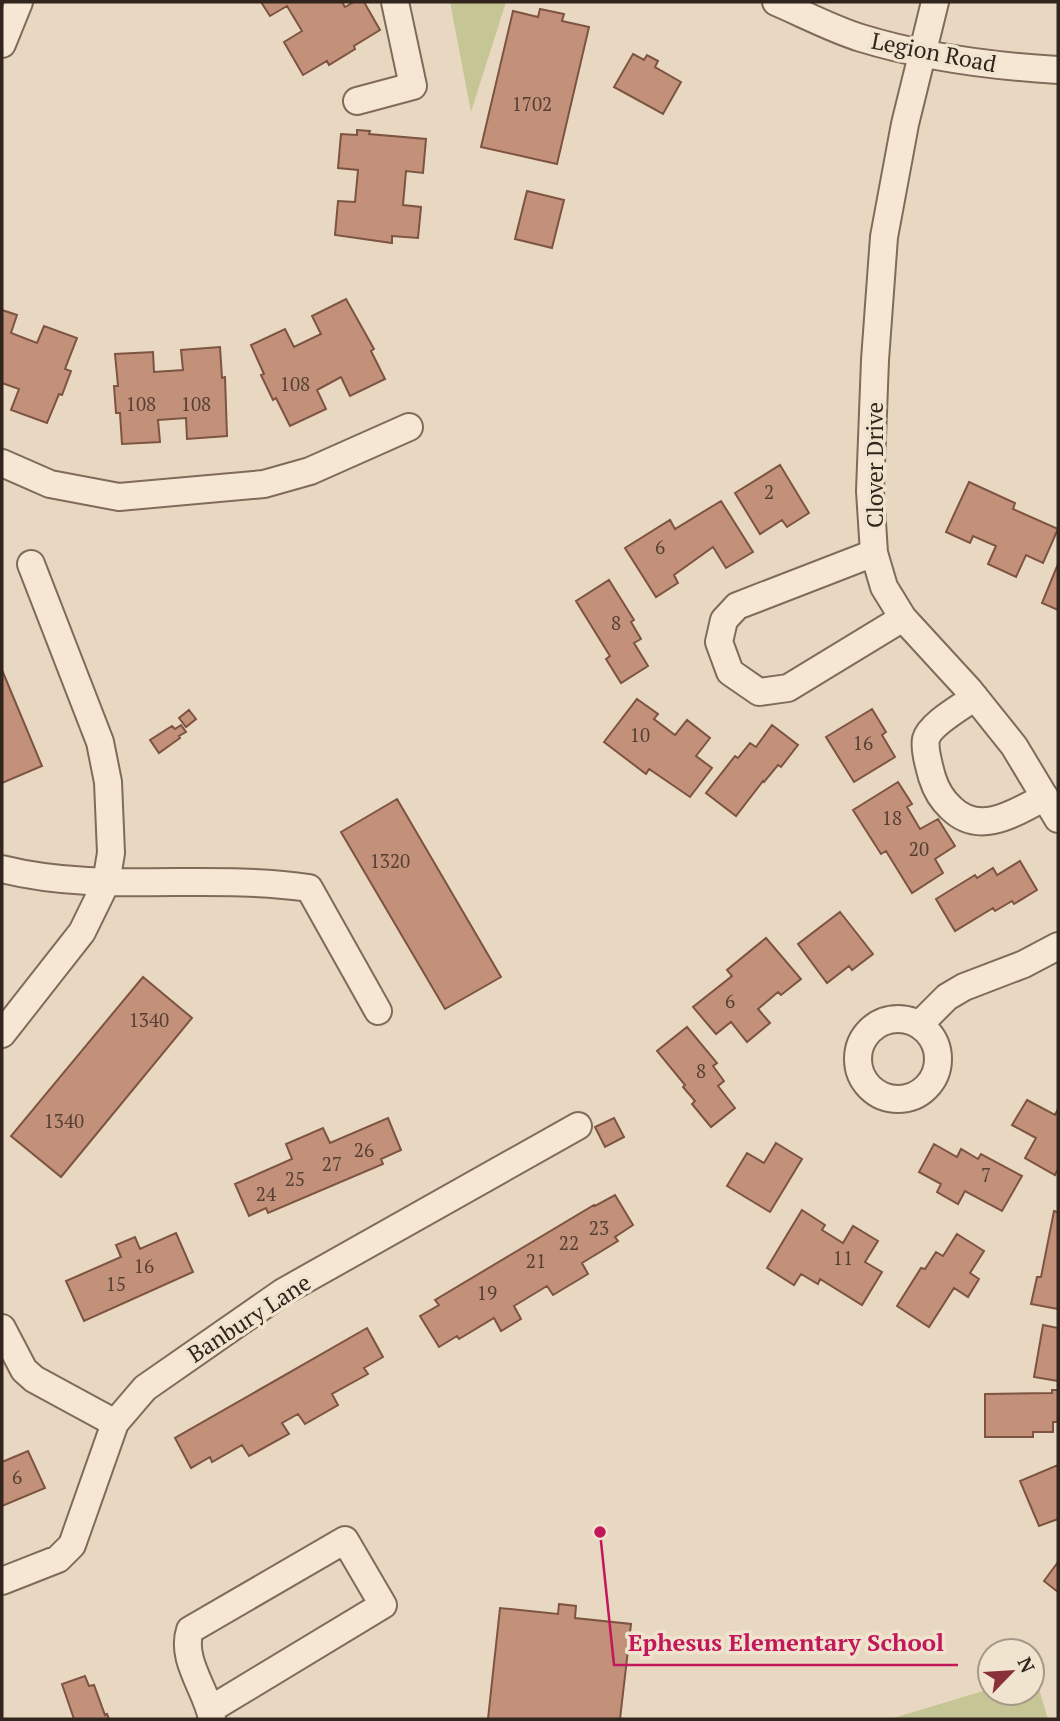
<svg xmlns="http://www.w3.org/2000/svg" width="1060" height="1721" viewBox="0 0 1060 1721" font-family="'PT Serif',serif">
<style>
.green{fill:#c5c596}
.building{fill:#c3917a;stroke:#7d5342;stroke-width:2}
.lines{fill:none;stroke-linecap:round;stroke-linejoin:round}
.minor-casing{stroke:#806a5a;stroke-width:30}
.minor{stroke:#f5e7d3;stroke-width:26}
.labels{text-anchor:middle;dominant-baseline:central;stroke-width:7;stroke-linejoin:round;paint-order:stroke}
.number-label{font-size:19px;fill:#564034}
.street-label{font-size:23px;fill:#31251d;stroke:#f1e4cf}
.leader{fill:none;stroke:#c2185b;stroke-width:2.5}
.callout-dot{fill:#c2185b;stroke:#f1e4cf;stroke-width:2.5}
.callout-label{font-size:24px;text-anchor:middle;font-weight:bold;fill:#c2185b;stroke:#f1e4cf;stroke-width:7;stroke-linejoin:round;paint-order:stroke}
</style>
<rect width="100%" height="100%" fill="#e9d8c1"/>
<path class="green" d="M 450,2 L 506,2 L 471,112 Z
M 1035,1676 L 1048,1719 L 890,1719 L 990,1689 L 990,1693 L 1032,1693 L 1032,1677 Z"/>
<path class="building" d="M 261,2 L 342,2 L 345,7 L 354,2 L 364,2 L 380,30 L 354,46 L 355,49 L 329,65 L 327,61 L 303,75 L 284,42 L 302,31 L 287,6 L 270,16 Z
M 540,9 L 564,14 L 562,21 L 589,27 L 557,164 L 481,147 L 513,11 L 538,17 Z
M 633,54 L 644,60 L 647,55 L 658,61 L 655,67 L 681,82 L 663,114 L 614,87 Z
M 357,130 L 370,131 L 369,134 L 426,139 L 423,173 L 406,171 L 403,205 L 421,207 L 418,238 L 392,236 L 392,243 L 335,235 L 338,201 L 355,202 L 358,170 L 338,168 L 341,134 L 357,135 Z
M 527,191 L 564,200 L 552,248 L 515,239 Z
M 346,299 L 374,349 L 371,351 L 385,379 L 350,396 L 341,377 L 317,390 L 326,409 L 290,426 L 276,398 L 273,400 L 261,375 L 264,374 L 251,345 L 285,329 L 294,347 L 321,334 L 312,316 Z
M 2,310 L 17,315 L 11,333 L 37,343 L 44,326 L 77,338 L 65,369 L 71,371 L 62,395 L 59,394 L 47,423 L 11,410 L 19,389 L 2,383 Z
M 220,347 L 222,378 L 225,377 L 227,436 L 187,439 L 186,418 L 158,420 L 160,442 L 122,444 L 120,413 L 116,413 L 114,386 L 118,386 L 115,354 L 153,352 L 154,372 L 183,370 L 181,350 Z
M 780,465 L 809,513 L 787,527 L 782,520 L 760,534 L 735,493 Z
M 969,482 L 1015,503 L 1013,509 L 1058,529 L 1043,563 L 1026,555 L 1016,577 L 988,564 L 996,546 L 973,536 L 970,543 L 946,532 Z
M 721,501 L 753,552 L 726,568 L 713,547 L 674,575 L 678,583 L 656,597 L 625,548 L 670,520 L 675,529 Z
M 1058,564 L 1058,610 L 1042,603 Z
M 609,580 L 634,620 L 631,622 L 641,639 L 634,643 L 648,666 L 621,683 L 606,659 L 610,656 L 576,601 Z
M 2,670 L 42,766 L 2,783 Z
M 637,699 L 658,714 L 654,719 L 675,735 L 687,720 L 710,738 L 696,756 L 712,768 L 690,797 L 649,769 L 646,774 L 604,742 Z
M 872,709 L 886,732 L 882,735 L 895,757 L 854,782 L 826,737 Z
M 189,710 L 196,719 L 186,727 L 179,718 Z
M 181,725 L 186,732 L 179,736 L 180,738 L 159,753 L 150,740 L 172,726 L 175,729 Z
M 772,725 L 798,745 L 781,767 L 778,765 L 764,782 L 763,781 L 736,816 L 706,793 L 735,756 L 738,758 L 750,743 L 756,747 Z
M 898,782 L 912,804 L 907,807 L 920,829 L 938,819 L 955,846 L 935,859 L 943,873 L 912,893 L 886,851 L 881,854 L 853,810 Z
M 397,799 L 501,977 L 445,1009 L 341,832 Z
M 1020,861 L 1037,890 L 1014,904 L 1012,901 L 995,911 L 993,908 L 955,931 L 936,899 L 975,875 L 977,878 L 993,868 L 997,875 Z
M 840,912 L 873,954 L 852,970 L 849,966 L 827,983 L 798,944 Z
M 766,938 L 801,979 L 781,995 L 778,992 L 758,1009 L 770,1023 L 747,1042 L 731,1022 L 716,1034 L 693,1007 L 732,976 L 727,970 Z
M 143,977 L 192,1018 L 61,1177 L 11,1136 Z
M 687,1027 L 717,1063 L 713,1066 L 724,1081 L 718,1086 L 735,1108 L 711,1127 L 692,1104 L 695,1101 L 683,1087 L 685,1085 L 657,1051 Z
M 1027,1100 L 1055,1115 L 1058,1109 L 1058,1169 L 1055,1175 L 1025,1158 L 1036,1138 L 1012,1125 Z
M 388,1118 L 401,1150 L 381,1159 L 383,1164 L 268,1213 L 266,1208 L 249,1216 L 235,1184 L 292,1159 L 286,1144 L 323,1128 L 330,1143 Z
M 614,1118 L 624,1137 L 605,1147 L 595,1127 Z
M 776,1143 L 802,1159 L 770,1212 L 727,1186 L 747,1153 L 764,1163 Z
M 934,1144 L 957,1157 L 961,1149 L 978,1159 L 981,1154 L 1022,1176 L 1002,1211 L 965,1191 L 958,1204 L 937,1192 L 941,1184 L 919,1172 Z
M 615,1195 L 633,1225 L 615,1237 L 618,1241 L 582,1263 L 588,1274 L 553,1295 L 547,1286 L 514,1306 L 521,1319 L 501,1331 L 494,1318 L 459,1339 L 457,1336 L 439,1347 L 420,1316 L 439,1305 L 435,1300 L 594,1205 L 595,1206 Z
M 802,1210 L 825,1225 L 822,1230 L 843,1243 L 853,1226 L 878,1241 L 865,1262 L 882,1272 L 862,1305 L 820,1279 L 818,1284 L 801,1274 L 794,1285 L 767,1268 Z
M 1054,1211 L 1058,1212 L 1058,1309 L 1031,1304 L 1037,1277 L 1041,1277 Z
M 176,1233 L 193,1272 L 84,1321 L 66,1281 L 121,1257 L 116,1245 L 135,1237 L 140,1249 Z
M 957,1234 L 984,1251 L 970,1273 L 979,1279 L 968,1297 L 954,1288 L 929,1327 L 897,1306 L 921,1268 L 925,1269 L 936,1252 L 943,1256 Z
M 1043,1325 L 1058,1328 L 1058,1381 L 1034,1377 Z
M 367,1328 L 383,1357 L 364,1368 L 368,1374 L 332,1394 L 338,1405 L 305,1424 L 298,1414 L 282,1423 L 289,1434 L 249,1456 L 242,1445 L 212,1462 L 210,1457 L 191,1468 L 175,1438 Z
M 1052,1390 L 1058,1390 L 1058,1422 L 1053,1422 L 1053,1432 L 1033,1432 L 1033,1437 L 985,1437 L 985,1394 L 1052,1393 Z
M 28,1451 L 45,1488 L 2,1506 L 2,1462 Z
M 1058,1465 L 1058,1519 L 1039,1526 L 1020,1481 Z
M 1058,1562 L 1058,1592 L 1044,1581 Z
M 559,1604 L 576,1606 L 575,1618 L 631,1624 L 620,1719 L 488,1719 L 500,1608 L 558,1614 Z
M 85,1676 L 89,1686 L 94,1685 L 105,1715 L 107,1714 L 109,1719 L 74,1719 L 62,1684 Z"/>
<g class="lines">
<defs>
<path id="minor" d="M 776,2 C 804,14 832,29 861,38 C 926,58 991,66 1058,70
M 935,2 L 905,124 L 884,237 L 875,360 L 870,491 L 874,553 L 884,587 L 903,618 L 970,691 L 1014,746 L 1058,819
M 2,44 L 19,2
M 357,101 L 413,86 L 395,2
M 2,463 L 50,484 L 119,497 L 264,484 L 310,471 L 409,427
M 874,553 L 737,606 L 724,620 L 719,642 L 730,672 L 759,692 L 788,688 L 903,618
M 975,697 C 963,706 930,724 926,739 C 924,749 929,766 932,777 C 936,790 941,799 951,808 C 980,837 1016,812 1045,797
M 2,869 C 103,894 207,873 309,888 L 378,1011
M858 1059a40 40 0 1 1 80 0a40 40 0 1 1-80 0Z
M 920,1024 L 947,997 L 964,987 L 1024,964 L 1058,946
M 2,1034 L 82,932 L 106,883 L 111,853 L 108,782 L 100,742 L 31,564
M 2,1328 L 24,1370 L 34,1379 L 115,1423
M 2,1581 L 58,1559 L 72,1545 L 115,1423 L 145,1388 L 283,1292 L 578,1126
M 211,1709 L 383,1605 L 345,1540 L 190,1630 C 180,1660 207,1690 212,1719"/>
</defs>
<use href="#minor" class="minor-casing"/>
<use href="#minor" class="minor"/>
</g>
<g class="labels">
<g class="number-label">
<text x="532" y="103">1702</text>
<text x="295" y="383">108</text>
<text x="141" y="403">108</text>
<text x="196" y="403">108</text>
<text x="769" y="491">2</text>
<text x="660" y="546">6</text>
<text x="616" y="622">8</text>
<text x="640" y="734">10</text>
<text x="863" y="742">16</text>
<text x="892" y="817">18</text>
<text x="919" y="848">20</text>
<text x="390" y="860">1320</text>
<text x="730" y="1000">6</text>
<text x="149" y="1019">1340</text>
<text x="701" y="1070">8</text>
<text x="64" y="1120">1340</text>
<text x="364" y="1149">26</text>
<text x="332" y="1163">27</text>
<text x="986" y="1174">7</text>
<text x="295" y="1178">25</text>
<text x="266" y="1193">24</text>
<text x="599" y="1227">23</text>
<text x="569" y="1242">22</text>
<text x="843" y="1257">11</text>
<text x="536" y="1260">21</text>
<text x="144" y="1265">16</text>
<text x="116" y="1283">15</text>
<text x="487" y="1292">19</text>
<text x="17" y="1476">6</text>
</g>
<g class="street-label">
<text transform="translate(934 52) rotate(11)">Legion Road</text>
<text transform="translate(874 465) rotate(-90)">Clover Drive</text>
<text transform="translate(249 1318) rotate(-33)">Banbury Lane</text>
</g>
</g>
<path class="leader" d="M600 1532L614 1665H958"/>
<circle class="callout-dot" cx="600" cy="1532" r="7"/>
<g class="callout-label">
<text x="786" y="1651">Ephesus Elementary School</text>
</g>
<rect width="1060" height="1721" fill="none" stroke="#31251d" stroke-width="7"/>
<g transform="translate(1011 1672) rotate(65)"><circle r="33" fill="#f1e4cf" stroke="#a49888" stroke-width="2"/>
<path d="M0-5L12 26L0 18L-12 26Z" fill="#89303a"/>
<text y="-10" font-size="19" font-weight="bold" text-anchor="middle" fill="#31251d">N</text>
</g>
</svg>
